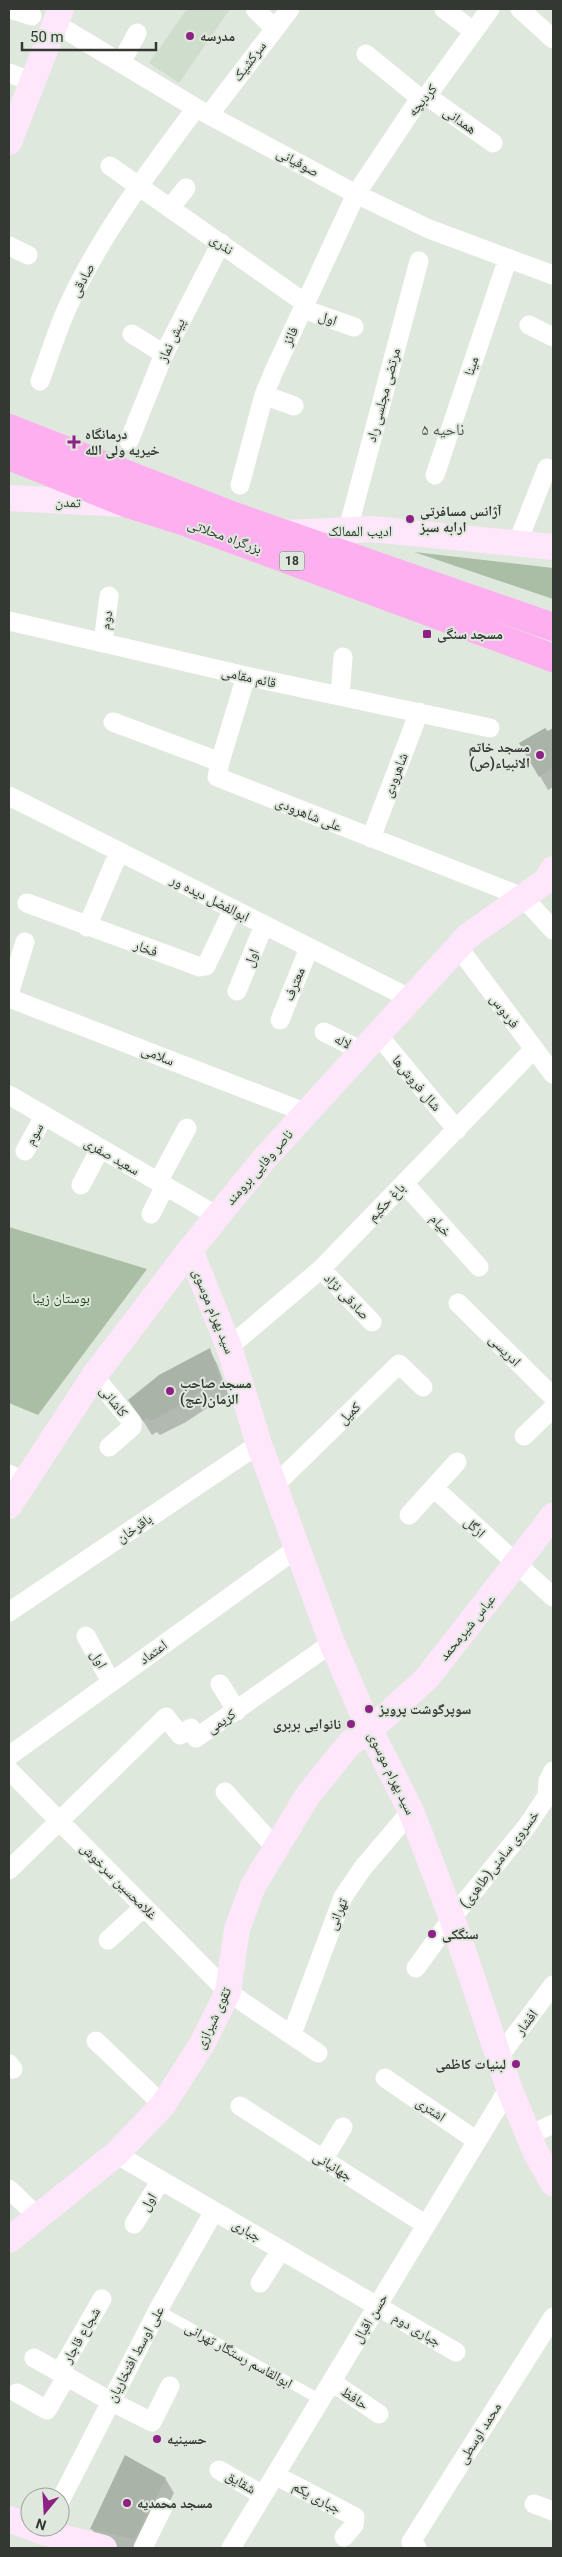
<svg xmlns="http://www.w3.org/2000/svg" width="562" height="2557" viewBox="0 0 562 2557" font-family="Roboto,'Noto Naskh Arabic',sans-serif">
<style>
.built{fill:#cfddcc}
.green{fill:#a9bea4}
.shadow{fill:#0003}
.building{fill:#aab3a8}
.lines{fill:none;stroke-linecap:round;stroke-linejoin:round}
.lane{stroke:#fff;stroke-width:10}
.street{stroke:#fff;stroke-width:19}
.secondary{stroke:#fee7fa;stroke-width:26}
.highway{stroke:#fdaff0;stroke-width:28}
.poi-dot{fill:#8e2184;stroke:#dfe8dd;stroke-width:2}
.labels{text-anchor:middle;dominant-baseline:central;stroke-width:4;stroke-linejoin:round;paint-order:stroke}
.shield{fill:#dfe8dd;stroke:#676d66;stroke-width:1}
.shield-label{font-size:12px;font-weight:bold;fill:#343833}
.poi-label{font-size:14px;font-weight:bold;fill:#343833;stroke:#dfe8dd;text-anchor:start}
.street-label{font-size:14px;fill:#343833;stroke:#dfe8dd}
.park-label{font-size:14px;fill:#1c4510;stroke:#dfe8dd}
.quarter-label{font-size:16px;fill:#4d554b;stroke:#dfe8dd}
</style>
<rect width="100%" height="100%" fill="#dfe8dd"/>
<path class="built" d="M 187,9 L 230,9 L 179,83 L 149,63 Z"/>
<path class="green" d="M 414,552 L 553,568 L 553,599 Z
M 9,1227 L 147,1269 L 38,1415 L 9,1403 Z"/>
<path class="shadow" d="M 553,729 L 553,787 L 548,790 L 521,743 Z
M 209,1349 L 217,1364 L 228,1394 L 186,1422 L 160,1435 L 157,1432 L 152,1435 L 130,1400 Z
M 165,2478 L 174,2493 L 145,2548 L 120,2548 L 100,2544 L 92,2529 Z"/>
<path class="building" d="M 545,728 L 548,731 L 553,728 L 553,767 L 539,777 L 519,743 Z
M 210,1348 L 220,1379 L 177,1407 L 151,1421 L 147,1418 L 143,1421 L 128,1400 L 159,1375 Z
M 125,2455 L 166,2478 L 134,2539 L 90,2529 Z"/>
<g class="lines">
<path class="lane" d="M 158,2310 L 321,2400"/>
<path class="street" d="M 10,9 L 32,16
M 255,9 L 274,28
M 444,9 L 473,31
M 520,9 L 553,39
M 56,24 L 196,108 L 356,194 L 429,229 L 553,275
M 366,54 L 420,98
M 121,63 L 137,33
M 9,73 L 33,82
M 427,96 L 493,143
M 209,115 L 290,9
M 110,166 L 305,303
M 170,208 L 186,188
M 9,246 L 28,255
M 303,309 L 354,327
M 529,325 L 553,337
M 132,334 L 164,354
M 40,381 C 49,357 57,330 68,306 C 101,234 149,171 196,108
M 264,395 L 294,406
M 129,441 L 164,354 L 221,243
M 435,475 L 508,258
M 240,485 L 264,395 L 274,371 L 356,194 L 420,98 L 427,96 L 490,9
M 348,529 L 419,261
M 517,544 L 547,468
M 9,621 L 246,676 L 490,728
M 103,643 L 109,596
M 340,696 L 343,657
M 113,722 L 220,762 L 217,777 L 523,897 L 553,930
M 220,762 L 246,676
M 9,796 L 411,999
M 371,838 L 419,712
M 27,903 L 200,967 L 206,966 L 233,909
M 87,927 L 119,852
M 458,947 L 553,1074
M 237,991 L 264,925
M 9,994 L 25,942
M 9,998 L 307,1113
M 280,1020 L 309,948
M 324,1032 L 362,1051
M 378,1035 L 457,1130
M 9,1095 L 217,1216
M 25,1151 L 44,1116
M 158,1182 L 187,1128
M 404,1183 L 479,1267
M 81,1185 L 100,1149
M 151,1214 L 165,1186
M 321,1269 L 372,1322
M 458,1303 L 553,1397
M 229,1347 L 321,1269 L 534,1049
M 94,1376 L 132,1422 L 132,1427 L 109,1447
M 524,1436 L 553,1408
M 9,1474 L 24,1481
M 275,1485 L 399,1364 L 423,1387
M 434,1488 L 553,1597
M 409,1515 L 457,1462
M 9,1612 L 259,1444
M 86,1636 L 111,1682
M 220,1684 L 237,1711
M 9,1756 L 296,1549
M 9,1770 L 228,1992 L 318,2053
M 225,1792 L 276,1848
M 9,1870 L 166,1717 L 180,1735 L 191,1728 L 196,1738 L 332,1643
M 108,1940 L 144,1907
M 416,1968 L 452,1918 L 527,1826 L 547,1796 L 548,1781 L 553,1771
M 292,2034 L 343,1897 L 362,1869 L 411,1811
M 96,2041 L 163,2105
M 498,2058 L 553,1985
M 9,2064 L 13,2069
M 385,2078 L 477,2141
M 240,2106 L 426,2225
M 530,2135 L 553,2124
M 116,2154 L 456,2352
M 323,2160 L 343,2127
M 9,2189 L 37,2216
M 134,2224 L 161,2180
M 260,2283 L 281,2250
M 34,2358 L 110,2401 L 152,2422 L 170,2386
M 60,2372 L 102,2299
M 332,2382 L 379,2414
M 17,2393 L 47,2410 L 66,2377
M 219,2470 L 263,2495
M 275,2475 L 355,2517 L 354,2525 L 344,2537
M 60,2501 L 158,2310 L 214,2211
M 534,2504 L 553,2511
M 143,2548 L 163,2507
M 231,2548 L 509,2088
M 417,2548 L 411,2542 L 553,2317"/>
<path class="secondary" d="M 9,142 L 61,9
M 9,498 L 125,504
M 286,533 L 372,529 L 553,547
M 190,1250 L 229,1347 L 259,1444 L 332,1643 L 370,1730 L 411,1811 L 452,1918 L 509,2088 L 536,2153 L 553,2183
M 9,1506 L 94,1376 L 190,1250 L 264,1159 L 468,936 L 547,880 L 553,869
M 9,2240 L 116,2154 L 163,2105 L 202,2044 L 228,1992 L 237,1929 L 253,1886 L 308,1795 L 350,1743 L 370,1730 L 427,1678 L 553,1516
M 9,2519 L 43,2532 L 104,2548"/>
<path class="highway" d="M 9,428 L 234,516 L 553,627
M 9,456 L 128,504 L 188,523 L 553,658"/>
</g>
<g class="poi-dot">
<circle cx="190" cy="36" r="5"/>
<path d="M71.5 434.5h5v5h5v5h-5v5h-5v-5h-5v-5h5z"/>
<circle cx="410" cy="519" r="5"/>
<rect x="422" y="629" width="10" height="10" rx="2.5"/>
<circle cx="540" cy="755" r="5"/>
<circle cx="170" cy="1391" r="5"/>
<circle cx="369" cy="1709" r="5"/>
<circle cx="351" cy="1724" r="5"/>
<circle cx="432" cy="1934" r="5"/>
<circle cx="516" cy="2064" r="5"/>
<circle cx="157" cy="2439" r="5"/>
<circle cx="127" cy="2503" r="5"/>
</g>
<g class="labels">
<rect class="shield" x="279.5" y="551.5" width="25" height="19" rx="4"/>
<g class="shield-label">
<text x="292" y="561">18</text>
</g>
<g class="poi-label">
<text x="200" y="36">مدرسه</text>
<text x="85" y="434">درمانگاه<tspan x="85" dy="16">خیریه ولی الله</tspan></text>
<text x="420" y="511">آژانس مسافرتی<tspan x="420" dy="16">ارابه سبز</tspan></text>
<text x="437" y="634">مسجد سنگی</text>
<text x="530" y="747" text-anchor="end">مسجد خاتم<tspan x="530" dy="16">الانبیاء(ص)</tspan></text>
<text x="180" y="1383">مسجد صاحب<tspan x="180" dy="16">الزمان(عج)</tspan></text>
<text x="379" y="1709">سوپرگوشت پرویز</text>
<text x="341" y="1724" text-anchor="end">نانوایی بربری</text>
<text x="442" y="1934">سنگکی</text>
<text x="506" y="2064" text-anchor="end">لبنیات کاظمی</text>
<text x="167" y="2439">حسینیه</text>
<text x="137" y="2503">مسجد محمدیه</text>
</g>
<g class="street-label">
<text transform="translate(249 61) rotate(-53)">سرکشیک</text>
<text transform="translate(422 100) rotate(-50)">کردبچه</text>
<text transform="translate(460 120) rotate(35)">همدانی</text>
<text transform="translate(298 162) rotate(28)">صوفیانی</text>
<text transform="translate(222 244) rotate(35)">نذری</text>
<text transform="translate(82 280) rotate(-62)">صادقی</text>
<text transform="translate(328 318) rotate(19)">اول</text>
<text transform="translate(290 336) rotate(-65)">فائز</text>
<text transform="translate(171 340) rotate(-65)">پیش نماز</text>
<text transform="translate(471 366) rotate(-72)">مینا</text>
<text transform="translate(383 395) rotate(-75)">مرتضی مجلسی راد</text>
<text transform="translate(68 502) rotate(2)">تمدن</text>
<text x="360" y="531">ادیب الممالک</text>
<text transform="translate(225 536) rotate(20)">بزرگراه محلاتی</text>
<text transform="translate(106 620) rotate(-82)">دوم</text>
<text transform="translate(249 677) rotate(12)">قائم مقامی</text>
<text transform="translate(395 775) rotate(-69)">شاهرودی</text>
<text transform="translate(309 814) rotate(22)">علی شاهرودی</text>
<text transform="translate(210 898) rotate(27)">ابوالفضل دیده ور</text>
<text transform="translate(146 948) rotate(20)">فخار</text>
<text transform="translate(251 958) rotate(-68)">اول</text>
<text transform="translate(294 984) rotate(-68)">معترف</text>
<text transform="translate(505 1011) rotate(53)">فردوس</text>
<text transform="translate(343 1041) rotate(27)">لاله</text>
<text transform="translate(158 1055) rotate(21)">سلامی</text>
<text transform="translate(417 1083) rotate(50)">شال فروش‌ها</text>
<text transform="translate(34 1134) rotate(-62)">سوم</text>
<text transform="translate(112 1156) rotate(30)">سعید صفری</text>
<text transform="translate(259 1167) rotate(-49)">ناصر وفایی برومند</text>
<text transform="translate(386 1202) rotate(-46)">باغ حکیم</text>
<text transform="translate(441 1225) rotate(49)">خیام</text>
<text transform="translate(347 1296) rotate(46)">صادقی نژاد</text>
<text transform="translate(214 1311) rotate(68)">سید بهرام موسوی</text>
<text transform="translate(505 1350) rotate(45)">ادریسی</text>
<text transform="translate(114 1401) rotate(51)">کاشانی</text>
<text transform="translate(349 1413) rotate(-44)">کمیل</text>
<text transform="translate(475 1527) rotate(43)">ازگل</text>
<text transform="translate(134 1528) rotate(-34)">باقرخان</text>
<text transform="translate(467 1627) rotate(-51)">عباس شیرمحمد</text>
<text transform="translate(153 1652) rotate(-36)">اعتماد</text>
<text transform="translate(99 1659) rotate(61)">اول</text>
<text transform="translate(221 1721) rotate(-34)">کریمی</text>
<text transform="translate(392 1773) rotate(64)">سید بهرام موسوی</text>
<text transform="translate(499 1859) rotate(-52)">خسروی سامنی(طاهری)</text>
<text transform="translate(119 1881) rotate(45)">غلامحسین سرخوش</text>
<text transform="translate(337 1914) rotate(-68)">تهرانی</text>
<text transform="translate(213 2018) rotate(-65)">تقوی شیرازی</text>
<text transform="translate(526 2022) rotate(-53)">افشار</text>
<text transform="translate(431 2109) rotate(34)">اشتری</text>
<text transform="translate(333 2166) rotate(32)">جهانبانی</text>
<text transform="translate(148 2202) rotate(-58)">اول</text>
<text transform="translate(247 2230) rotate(30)">جباری</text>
<text transform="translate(370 2318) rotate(-59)">حسن اقبال</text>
<text transform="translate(417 2329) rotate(30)">جباری دوم</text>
<text transform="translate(81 2335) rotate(-60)">شجاع قاجار</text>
<text transform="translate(135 2354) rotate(-62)">علی اوسط افتخاریان</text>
<text transform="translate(239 2355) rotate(29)">ابوالقاسم رستگار تهرانی</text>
<text transform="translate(355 2398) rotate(34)">حافظ</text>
<text transform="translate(479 2433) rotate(-58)">محمد اوسطی</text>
<text transform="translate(241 2482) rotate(30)">شقایق</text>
<text transform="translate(317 2497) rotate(28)">جباری یکم</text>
</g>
<g class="park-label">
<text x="61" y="1298">بوستان زیبا</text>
</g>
<g class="quarter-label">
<text x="443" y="429">ناحیه ۵</text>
</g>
</g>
<rect width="562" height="2557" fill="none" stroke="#343833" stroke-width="20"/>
<g transform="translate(45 2512) rotate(198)"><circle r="24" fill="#dfe8dd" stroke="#9ba299"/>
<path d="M0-4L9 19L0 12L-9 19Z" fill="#8e2184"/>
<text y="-8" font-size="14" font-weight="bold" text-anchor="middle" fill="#343833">N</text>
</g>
<path d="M22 42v8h134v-8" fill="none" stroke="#343833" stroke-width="2.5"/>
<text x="30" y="42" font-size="15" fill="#343833" stroke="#dfe8dd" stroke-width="4" paint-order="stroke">50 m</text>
</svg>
